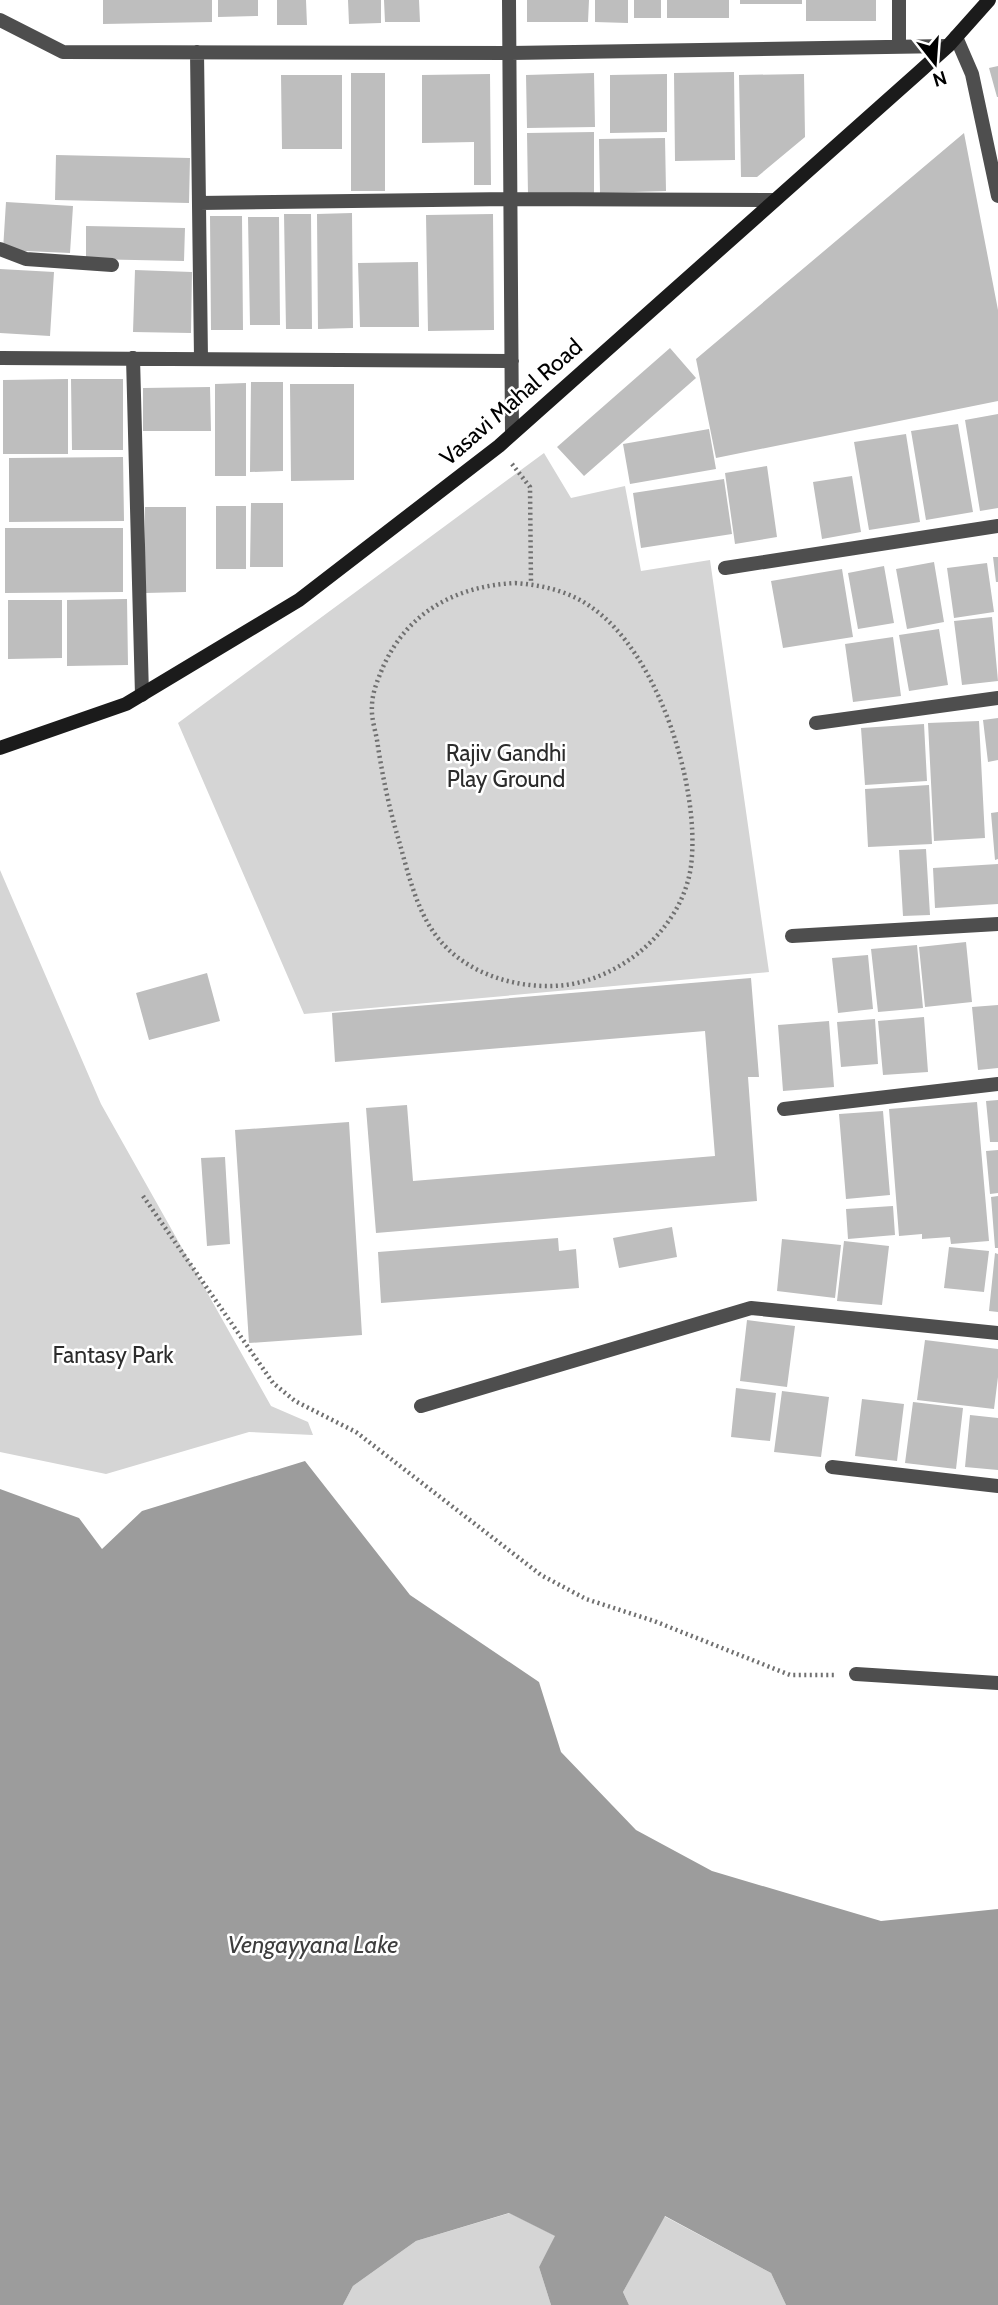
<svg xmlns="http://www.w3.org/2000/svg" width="998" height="2305" viewBox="0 0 998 2305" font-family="Cabin,sans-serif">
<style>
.green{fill:#d5d5d5}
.water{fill:#9c9c9c}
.building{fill:#bebebe}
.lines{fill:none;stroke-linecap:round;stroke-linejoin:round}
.path{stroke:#707070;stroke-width:4.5;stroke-dasharray:2 3.5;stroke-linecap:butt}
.lane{stroke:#4e4e4e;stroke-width:14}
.street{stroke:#4e4e4e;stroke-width:14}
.secondary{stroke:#1b1b1b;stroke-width:14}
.labels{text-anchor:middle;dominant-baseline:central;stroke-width:5;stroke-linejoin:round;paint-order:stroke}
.street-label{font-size:23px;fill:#000;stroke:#fff}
.park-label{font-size:23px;fill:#2c2c2c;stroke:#fff}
.water-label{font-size:24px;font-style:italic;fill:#3d3d3d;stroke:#fff}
</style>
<rect width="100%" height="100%" fill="#fff"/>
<path class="green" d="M 544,453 L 571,498 L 625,486 L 641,571 L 710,560 L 769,972 L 304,1014 L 178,723 Z
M 0,870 L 101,1104 L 271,1406 L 308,1422 L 313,1435 L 249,1432 L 106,1474 L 0,1452 Z
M 510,2213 L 556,2236 L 539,2267 L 551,2305 L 343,2305 L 353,2286 L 416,2241 Z
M 664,2216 L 771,2273 L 786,2305 L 629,2305 L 623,2292 Z"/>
<path class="water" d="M 305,1461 L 410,1595 L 539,1682 L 561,1752 L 636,1830 L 712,1871 L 881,1921 L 998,1909 L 998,2305 L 786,2305 L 771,2273 L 665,2216 L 623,2292 L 629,2305 L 551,2305 L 539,2267 L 555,2236 L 509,2213 L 416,2241 L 353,2286 L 343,2305 L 0,2305 L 0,1489 L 79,1518 L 102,1549 L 142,1511 Z"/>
<path class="building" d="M 103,0 L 212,0 L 212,22 L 103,24 Z
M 218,0 L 258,0 L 258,16 L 218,17 Z
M 277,0 L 306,0 L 307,25 L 277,25 Z
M 348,0 L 381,0 L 381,23 L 349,24 Z
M 384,0 L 419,0 L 420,22 L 385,22 Z
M 527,0 L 589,0 L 588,22 L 527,22 Z
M 595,0 L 628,0 L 628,23 L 595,22 Z
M 634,0 L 661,0 L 661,18 L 634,18 Z
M 667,0 L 729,0 L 729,18 L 667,18 Z
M 740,0 L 802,0 L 802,4 L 740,4 Z
M 806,0 L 876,0 L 876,21 L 806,21 Z
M 998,66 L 998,97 L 997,97 L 989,68 Z
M 734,72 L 735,160 L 675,161 L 674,73 Z
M 351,73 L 385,73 L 385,191 L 351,191 Z
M 594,73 L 595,127 L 527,128 L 526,75 Z
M 490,74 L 491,185 L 474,185 L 474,142 L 422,143 L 422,75 Z
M 667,74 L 667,132 L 610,133 L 610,75 Z
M 804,74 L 805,137 L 757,177 L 741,177 L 739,75 Z
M 281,75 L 342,75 L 342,149 L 282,149 Z
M 594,132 L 594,193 L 528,195 L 527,133 Z
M 964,133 L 998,310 L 998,401 L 716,458 L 696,359 Z
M 665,138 L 666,191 L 600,193 L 599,139 Z
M 56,155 L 190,158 L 189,203 L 55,200 Z
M 6,202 L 73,206 L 70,253 L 3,250 Z
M 352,213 L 353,328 L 318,329 L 317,214 Z
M 284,214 L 311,214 L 312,329 L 286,329 Z
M 493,214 L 494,330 L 428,331 L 426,215 Z
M 210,216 L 242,216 L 243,330 L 211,330 Z
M 248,217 L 279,217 L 280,325 L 250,325 Z
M 86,226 L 185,228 L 184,261 L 86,259 Z
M 418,262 L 419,327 L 360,327 L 358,263 Z
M 0,269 L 54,272 L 50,336 L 0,333 Z
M 135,270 L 192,272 L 191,333 L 133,332 Z
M 670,348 L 696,378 L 584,476 L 557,447 Z
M 68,379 L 68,454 L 3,454 L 3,380 Z
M 71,379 L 123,379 L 123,450 L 72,450 Z
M 251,382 L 283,382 L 283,471 L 250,472 Z
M 246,383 L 246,476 L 215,476 L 215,384 Z
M 290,384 L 354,384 L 354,480 L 291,481 Z
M 210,387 L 211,431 L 143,431 L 143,388 Z
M 998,414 L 998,508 L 980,511 L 965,420 Z
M 958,424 L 973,512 L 926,520 L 911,431 Z
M 709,429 L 716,469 L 630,484 L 623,444 Z
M 906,434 L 920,522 L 869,530 L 854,442 Z
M 123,457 L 124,521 L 9,522 L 9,458 Z
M 767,466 L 777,537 L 735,544 L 725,473 Z
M 852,476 L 861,532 L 822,539 L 813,482 Z
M 724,479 L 732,534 L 641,548 L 633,493 Z
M 251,503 L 283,503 L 283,567 L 250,567 Z
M 216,506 L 246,506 L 246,569 L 216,569 Z
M 145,507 L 186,507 L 186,592 L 145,593 Z
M 5,528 L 123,528 L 123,592 L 5,593 Z
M 993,557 L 998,557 L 998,582 L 996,582 Z
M 934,562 L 944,622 L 907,629 L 896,569 Z
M 987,563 L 994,612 L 954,618 L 947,568 Z
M 884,566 L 894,623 L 858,629 L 848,573 Z
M 842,569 L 853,637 L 783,648 L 771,581 Z
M 127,599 L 128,665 L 67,666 L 67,600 Z
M 8,600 L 62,600 L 62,658 L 8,659 Z
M 992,617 L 998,681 L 962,685 L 954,621 Z
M 939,629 L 948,685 L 909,691 L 899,635 Z
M 893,637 L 901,696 L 853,702 L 845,644 Z
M 998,718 L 998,760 L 988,762 L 983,720 Z
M 979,721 L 985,838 L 934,841 L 928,723 Z
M 924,724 L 927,781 L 865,785 L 861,728 Z
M 929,785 L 932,844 L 868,847 L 865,789 Z
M 998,812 L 998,859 L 995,860 L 991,813 Z
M 926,849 L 930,915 L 903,916 L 899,850 Z
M 998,864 L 998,904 L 935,908 L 933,868 Z
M 966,942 L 972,1002 L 925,1007 L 919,947 Z
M 917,945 L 923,1008 L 878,1012 L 871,949 Z
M 868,955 L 873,1009 L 838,1013 L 832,958 Z
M 207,973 L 220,1021 L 149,1040 L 136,993 Z
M 751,978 L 759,1077 L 748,1077 L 757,1201 L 376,1233 L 366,1108 L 407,1105 L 413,1181 L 715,1156 L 705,1031 L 335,1062 L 332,1013 Z
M 998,1005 L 998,1068 L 978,1070 L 972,1007 Z
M 924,1017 L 928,1072 L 883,1075 L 878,1021 Z
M 875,1019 L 878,1064 L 841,1067 L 837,1022 Z
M 829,1021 L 834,1087 L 783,1091 L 778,1025 Z
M 998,1100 L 998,1142 L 990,1142 L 986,1101 Z
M 977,1102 L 989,1241 L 951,1244 L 950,1237 L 922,1239 L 922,1234 L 899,1236 L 889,1109 Z
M 883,1111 L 890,1195 L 846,1199 L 839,1114 Z
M 349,1122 L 362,1335 L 249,1343 L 235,1130 Z
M 998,1150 L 998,1193 L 990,1194 L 986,1151 Z
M 225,1157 L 230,1244 L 207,1246 L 201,1158 Z
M 998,1196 L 998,1248 L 995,1248 L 991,1197 Z
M 893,1206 L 895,1235 L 848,1239 L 846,1209 Z
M 672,1227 L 677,1257 L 619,1268 L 613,1238 Z
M 558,1238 L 559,1251 L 576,1249 L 579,1288 L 381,1303 L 378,1252 Z
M 782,1239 L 841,1245 L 835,1298 L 777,1291 Z
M 844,1241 L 889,1246 L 882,1305 L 837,1301 Z
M 949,1247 L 989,1251 L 984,1292 L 944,1288 Z
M 995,1253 L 998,1254 L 998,1312 L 989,1311 Z
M 747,1320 L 795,1326 L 787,1387 L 740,1381 Z
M 925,1340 L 998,1349 L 998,1377 L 994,1409 L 917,1400 Z
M 736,1388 L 776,1393 L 770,1441 L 731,1437 Z
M 782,1391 L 829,1397 L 821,1457 L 774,1452 Z
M 862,1399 L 904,1404 L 897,1461 L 855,1456 Z
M 913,1402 L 963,1408 L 956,1469 L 905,1463 Z
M 970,1415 L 998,1418 L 998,1470 L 965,1467 Z"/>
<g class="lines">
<path class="path" d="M 512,464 L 530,487 L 531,584
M 515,583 C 542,585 569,591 591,607 C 658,652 701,788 691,866 C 683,926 625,977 566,985 C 523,990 474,977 444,945 C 418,918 409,876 399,841 C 389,808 382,774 377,740 C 375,729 371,717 372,706 C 372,693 378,679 383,667 C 408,611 457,586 515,583 Z
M 143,1196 L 273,1383 L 295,1401 L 356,1432 L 541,1575 L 586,1599 L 654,1621 L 790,1675 L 834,1675"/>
<path class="lane" d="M 0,249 L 26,259 L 112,265"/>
<path class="street" d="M 509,0 L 512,433
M 899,0 L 899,46
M 0,20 L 63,52 L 511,53 L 948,46
M 956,37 L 972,74 L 998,196
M 197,52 L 201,358
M 199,203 L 511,199 L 774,200
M 0,358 L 512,361
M 133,358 L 142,695
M 725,568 L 998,526
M 816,723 L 998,698
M 792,936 L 998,924
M 784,1109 L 998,1084
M 421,1406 L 751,1308 L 998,1333
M 832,1467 L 998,1486
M 856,1674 L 998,1683"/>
<path class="secondary" d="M 0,748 L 126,704 L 299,600 L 499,446 L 918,73 L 948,46 L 989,0"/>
</g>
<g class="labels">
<g class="street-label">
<text transform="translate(511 402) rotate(-41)">Vasavi Mahal Road</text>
</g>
<g class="park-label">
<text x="506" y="753">Rajiv Gandhi<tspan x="506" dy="26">Play Ground</tspan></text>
<text x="113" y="1355">Fantasy Park</text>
</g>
<g class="water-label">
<text x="313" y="1944">Vengayyana Lake</text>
</g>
</g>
<g transform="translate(935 63) rotate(163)" stroke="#ffffff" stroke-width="5" paint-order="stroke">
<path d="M0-5L12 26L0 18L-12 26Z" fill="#000000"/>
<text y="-10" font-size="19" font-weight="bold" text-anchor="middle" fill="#000000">N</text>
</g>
</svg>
